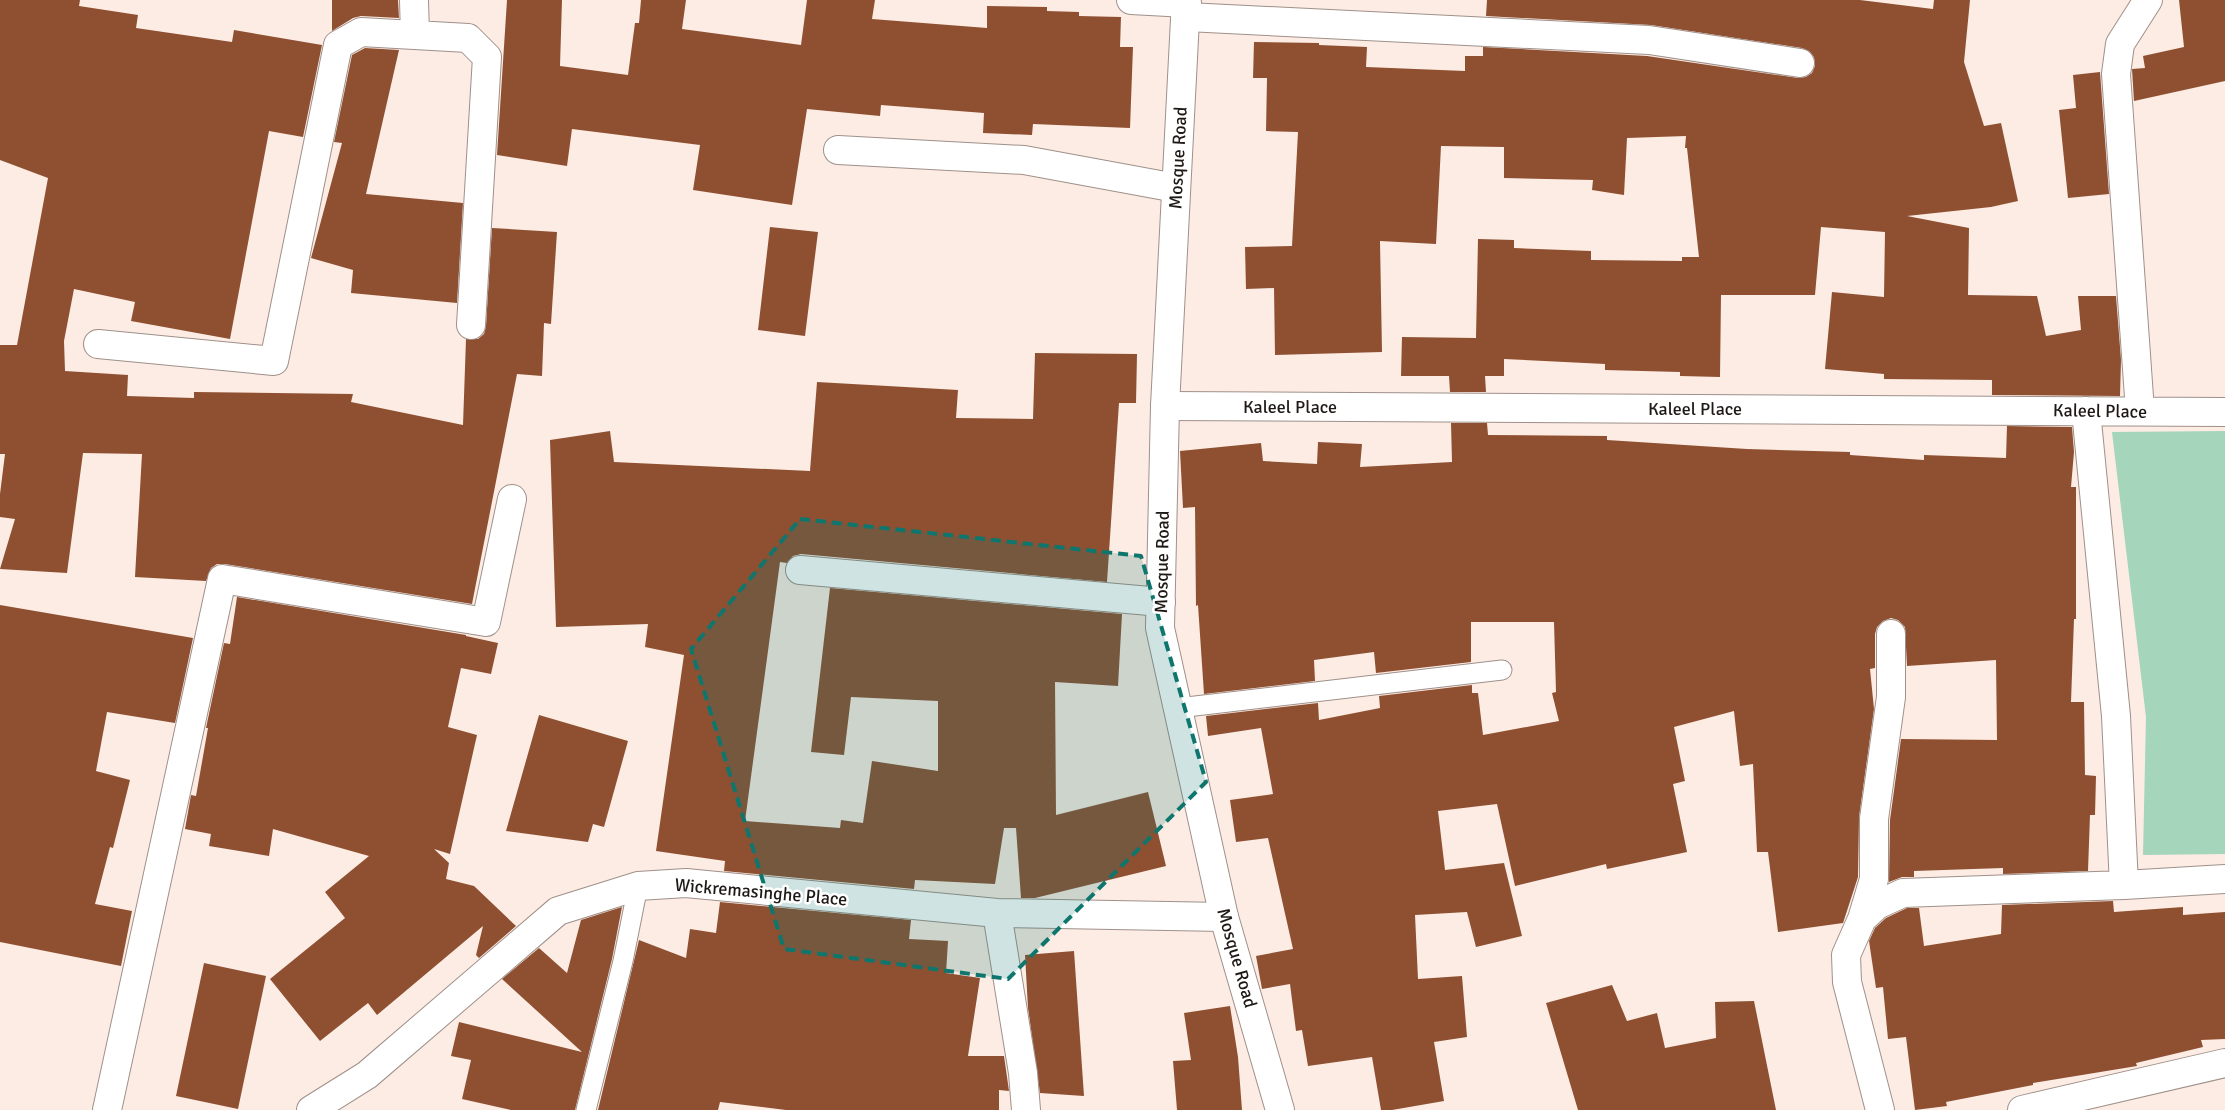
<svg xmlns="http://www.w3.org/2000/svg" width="2225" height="1110" viewBox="0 0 2225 1110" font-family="Signika,sans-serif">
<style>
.green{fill:#a5d5bb}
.building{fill:#8f5031}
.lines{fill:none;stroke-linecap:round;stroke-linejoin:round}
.service-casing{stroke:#9f908a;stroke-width:21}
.minor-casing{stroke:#9f908a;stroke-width:30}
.tertiary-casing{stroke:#9f908a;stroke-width:30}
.service{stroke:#fff;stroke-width:19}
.minor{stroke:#fff;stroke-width:28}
.tertiary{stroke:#fff;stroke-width:28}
.marked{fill:#0f766e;fill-opacity:0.2;stroke:#0f766e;stroke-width:4;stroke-dasharray:10 6;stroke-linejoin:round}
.labels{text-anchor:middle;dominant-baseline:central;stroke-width:5;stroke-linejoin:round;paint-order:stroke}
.street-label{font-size:18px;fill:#1e1916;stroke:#fff}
</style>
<rect width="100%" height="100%" fill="#fcece4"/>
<path class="green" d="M 2225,431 L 2225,854 L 2143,855 L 2146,717 L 2112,432 Z"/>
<path class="building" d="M 0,0 L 80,0 L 79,6 L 138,15 L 136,28 L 232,42 L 234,30 L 322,45 L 303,137 L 269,131 L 230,339 L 131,321 L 135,302 L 74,289 L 64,341 L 65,371 L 128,375 L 127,396 L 194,398 L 194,392 L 353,394 L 351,402 L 463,425 L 466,339 L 478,339 L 484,334 L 486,326 L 492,228 L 557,232 L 551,324 L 544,323 L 542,376 L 517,374 L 472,604 L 225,564 L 217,564 L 211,568 L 206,581 L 135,577 L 142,454 L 83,453 L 67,573 L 0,569 L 15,519 L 0,517 L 0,494 L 5,454 L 0,454 L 0,345 L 17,345 L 48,178 L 0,160 Z
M 332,0 L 398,0 L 399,18 L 361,16 L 353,18 L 332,31 Z
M 507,0 L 562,0 L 560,66 L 628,75 L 635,23 L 639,23 L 641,0 L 686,0 L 682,29 L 801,45 L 807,0 L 875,0 L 872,19 L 987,28 L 987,6 L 1047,7 L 1047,11 L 1079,12 L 1079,16 L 1121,17 L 1120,47 L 1133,47 L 1130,128 L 1033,124 L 1032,135 L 983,133 L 984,113 L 881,105 L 880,116 L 807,109 L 792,205 L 693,190 L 700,145 L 572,129 L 567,166 L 497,155 Z
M 1487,0 L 1860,0 L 1933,9 L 1934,0 L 1970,0 L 1964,62 L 1984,126 L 2001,123 L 2018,201 L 1991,207 L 1907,216 L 1969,228 L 1968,295 L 2037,296 L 2046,336 L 2081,330 L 2078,296 L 2116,296 L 2121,360 L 2120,396 L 1992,395 L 1992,380 L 1884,379 L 1884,374 L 1825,369 L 1832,292 L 1884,297 L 1885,232 L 1821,227 L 1815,295 L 1721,295 L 1720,377 L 1680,376 L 1680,372 L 1605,370 L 1605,364 L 1504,359 L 1504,376 L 1485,376 L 1486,392 L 1450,392 L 1449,376 L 1401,376 L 1402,337 L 1476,338 L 1478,239 L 1514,240 L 1514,248 L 1591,251 L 1591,260 L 1682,261 L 1682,257 L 1699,257 L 1687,148 L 1685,148 L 1686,136 L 1627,138 L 1624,195 L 1592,190 L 1593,180 L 1504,178 L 1504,147 L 1441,146 L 1436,244 L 1380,241 L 1382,352 L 1275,355 L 1274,288 L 1246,289 L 1245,247 L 1292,246 L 1298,132 L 1266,131 L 1267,78 L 1253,78 L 1254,42 L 1319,43 L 1319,45 L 1367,47 L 1366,67 L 1465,71 L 1465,56 L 1483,56 L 1483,47 L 1647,56 L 1798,78 L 1806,77 L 1812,73 L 1815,66 L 1814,57 L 1809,51 L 1802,48 L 1651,25 L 1486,16 Z
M 2179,0 L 2225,0 L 2225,81 L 2134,101 L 2132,69 L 2145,68 L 2143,56 L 2184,47 Z
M 365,48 L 399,50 L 366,194 L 463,203 L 457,303 L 351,293 L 353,270 L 311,258 L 342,143 L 334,142 L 352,55 Z
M 2100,72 L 2109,194 L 2068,198 L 2059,110 L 2076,108 L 2073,75 Z
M 770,227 L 818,232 L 805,336 L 758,330 Z
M 1035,353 L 1137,354 L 1136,403 L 1119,403 L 1107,582 L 801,554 L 793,556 L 787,563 L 780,562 L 745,821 L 840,828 L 841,820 L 863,823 L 872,761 L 938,771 L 938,701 L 851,697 L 844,755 L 811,752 L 830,588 L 1122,614 L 1118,686 L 1055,682 L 1056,815 L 1148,792 L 1166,866 L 1035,898 L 1021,898 L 1016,828 L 1004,828 L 995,884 L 915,880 L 914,889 L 724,871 L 725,861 L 656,851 L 684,655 L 645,647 L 648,624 L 556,627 L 550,440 L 610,431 L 614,462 L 810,471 L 817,382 L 958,390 L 956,418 L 1033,419 Z
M 1451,423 L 1487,423 L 1488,435 L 1607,436 L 1607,440 L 1747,449 L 1850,452 L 1850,455 L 1924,460 L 1924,455 L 2006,458 L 2007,426 L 2072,427 L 2074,452 L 2071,487 L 2076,487 L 2076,619 L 2074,619 L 2071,702 L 2084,702 L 2085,775 L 2096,776 L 2095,815 L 2090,815 L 2088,871 L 2003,874 L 2003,868 L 1914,871 L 1914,877 L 1902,877 L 1889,882 L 1890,820 L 1901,739 L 1997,740 L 1996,660 L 1907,666 L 1905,627 L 1898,620 L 1891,618 L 1883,621 L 1877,627 L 1875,634 L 1875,668 L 1870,669 L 1874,709 L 1859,817 L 1858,877 L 1843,923 L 1778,932 L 1768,852 L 1757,852 L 1753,764 L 1740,766 L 1734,711 L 1674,727 L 1685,781 L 1673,784 L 1687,852 L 1607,869 L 1606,864 L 1515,886 L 1497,804 L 1438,811 L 1445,870 L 1504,863 L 1522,936 L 1476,947 L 1467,912 L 1415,915 L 1418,979 L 1462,976 L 1467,1037 L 1434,1042 L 1444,1101 L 1392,1110 L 1381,1110 L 1372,1057 L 1308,1066 L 1302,1030 L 1296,1031 L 1290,984 L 1262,989 L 1256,956 L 1293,949 L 1268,838 L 1236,842 L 1230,800 L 1273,794 L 1261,728 L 1208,736 L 1206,716 L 1318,703 L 1319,720 L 1380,708 L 1379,696 L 1472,685 L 1472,693 L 1478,693 L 1483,735 L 1559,721 L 1552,693 L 1556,692 L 1554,622 L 1471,622 L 1471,662 L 1376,673 L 1374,652 L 1314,660 L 1315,681 L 1204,694 L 1198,605 L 1196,606 L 1195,507 L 1183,508 L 1180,451 L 1261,443 L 1263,461 L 1317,464 L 1318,442 L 1362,444 L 1360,467 L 1452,462 Z
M 237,597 L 466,635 L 466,636 L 498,643 L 491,674 L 461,668 L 448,727 L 477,735 L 450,854 L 434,849 L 449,863 L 446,879 L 474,886 L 516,926 L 479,958 L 476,955 L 483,926 L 377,1015 L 368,1003 L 320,1041 L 270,979 L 345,918 L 325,892 L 369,856 L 273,829 L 269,856 L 209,846 L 211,834 L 185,829 L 191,795 L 196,796 L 208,728 L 206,728 L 224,643 L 230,644 Z
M 0,605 L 193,638 L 175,723 L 107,712 L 96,771 L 130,780 L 113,848 L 110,847 L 95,904 L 132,911 L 121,966 L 0,942 Z
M 539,715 L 628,741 L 604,827 L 593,824 L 588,842 L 506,831 Z
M 2113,901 L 2114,912 L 2183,907 L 2183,915 L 2225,912 L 2225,1039 L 2201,1040 L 2203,1047 L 2136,1063 L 2137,1066 L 2033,1083 L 2033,1085 L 1946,1102 L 1947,1106 L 1915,1110 L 1906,1037 L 1888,1039 L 1883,987 L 1876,988 L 1869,941 L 1875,928 L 1886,918 L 1907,908 L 1919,908 L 1924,946 L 2001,934 L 2002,905 Z
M 720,902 L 911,920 L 909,939 L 948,941 L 946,973 L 980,978 L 968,1056 L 1004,1056 L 1009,1091 L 999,1090 L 999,1110 L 786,1110 L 720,1102 L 718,1110 L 598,1110 L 639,940 L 686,958 L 690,929 L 716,933 Z
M 622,907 L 612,959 L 575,1110 L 511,1110 L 462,1099 L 471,1060 L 451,1056 L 459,1022 L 582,1052 L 502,979 L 539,948 L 567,973 L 581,920 Z
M 1074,951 L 1084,1096 L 1040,1093 L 1028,1008 L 1025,955 Z
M 204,963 L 266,976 L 238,1109 L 176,1096 Z
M 1612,985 L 1627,1021 L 1657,1013 L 1665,1048 L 1716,1038 L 1715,1002 L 1754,1001 L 1776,1110 L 1578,1110 L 1546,1003 Z
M 1230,1006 L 1238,1057 L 1242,1110 L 1177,1110 L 1173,1061 L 1191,1060 L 1184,1013 Z"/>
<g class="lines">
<defs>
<path id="service" d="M 1178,708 L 1502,670
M 586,1110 L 623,961 L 638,886"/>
<path id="minor" d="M 414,0 L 415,35
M 1131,0 L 1187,3
M 1187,17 L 1649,40 L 1800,63
M 838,150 L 1024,160 L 1176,188
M 98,344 L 274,361 L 338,45 L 361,32 L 468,38 L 487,57 L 471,325
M 1165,406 L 2225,412
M 2086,411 L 2116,716 L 2124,885
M 2140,411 L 2116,74 L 2120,44 L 2148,0
M 800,570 L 1161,602
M 997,913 L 1023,1073 L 1026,1110
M 1862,919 L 1874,879 L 1874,819 L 1891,697 L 1891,634
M 107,1110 L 222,579 L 486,622 L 512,499
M 311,1110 L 367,1075 L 558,911 L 638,886 L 686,883 L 997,913 L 1224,917
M 1880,1110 L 1847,982 L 1846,955 L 1862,919 L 1877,905 L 1903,893 L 2124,885 L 2225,879
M 2022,1110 L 2225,1063"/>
<path id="tertiary" d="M 1186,0 L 1165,406 L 1160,628 L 1224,917 L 1280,1110"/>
</defs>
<use href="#service" class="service-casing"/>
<use href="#minor" class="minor-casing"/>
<use href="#tertiary" class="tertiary-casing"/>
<use href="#service" class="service"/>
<use href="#minor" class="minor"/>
<use href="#tertiary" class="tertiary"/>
</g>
<path class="marked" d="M 800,519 L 1141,556 L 1206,782 L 1008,979 L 784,949 L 691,649 Z"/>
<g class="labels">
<g class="street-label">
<text transform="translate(1178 158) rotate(-87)">Mosque Road</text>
<text x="1290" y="407">Kaleel Place</text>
<text x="1695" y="409">Kaleel Place</text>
<text transform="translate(2100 411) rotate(1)">Kaleel Place</text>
<text transform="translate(1162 562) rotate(-89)">Mosque Road</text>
<text transform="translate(761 892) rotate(5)">Wickremasinghe Place</text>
<text transform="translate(1237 958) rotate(74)">Mosque Road</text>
</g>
</g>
</svg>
